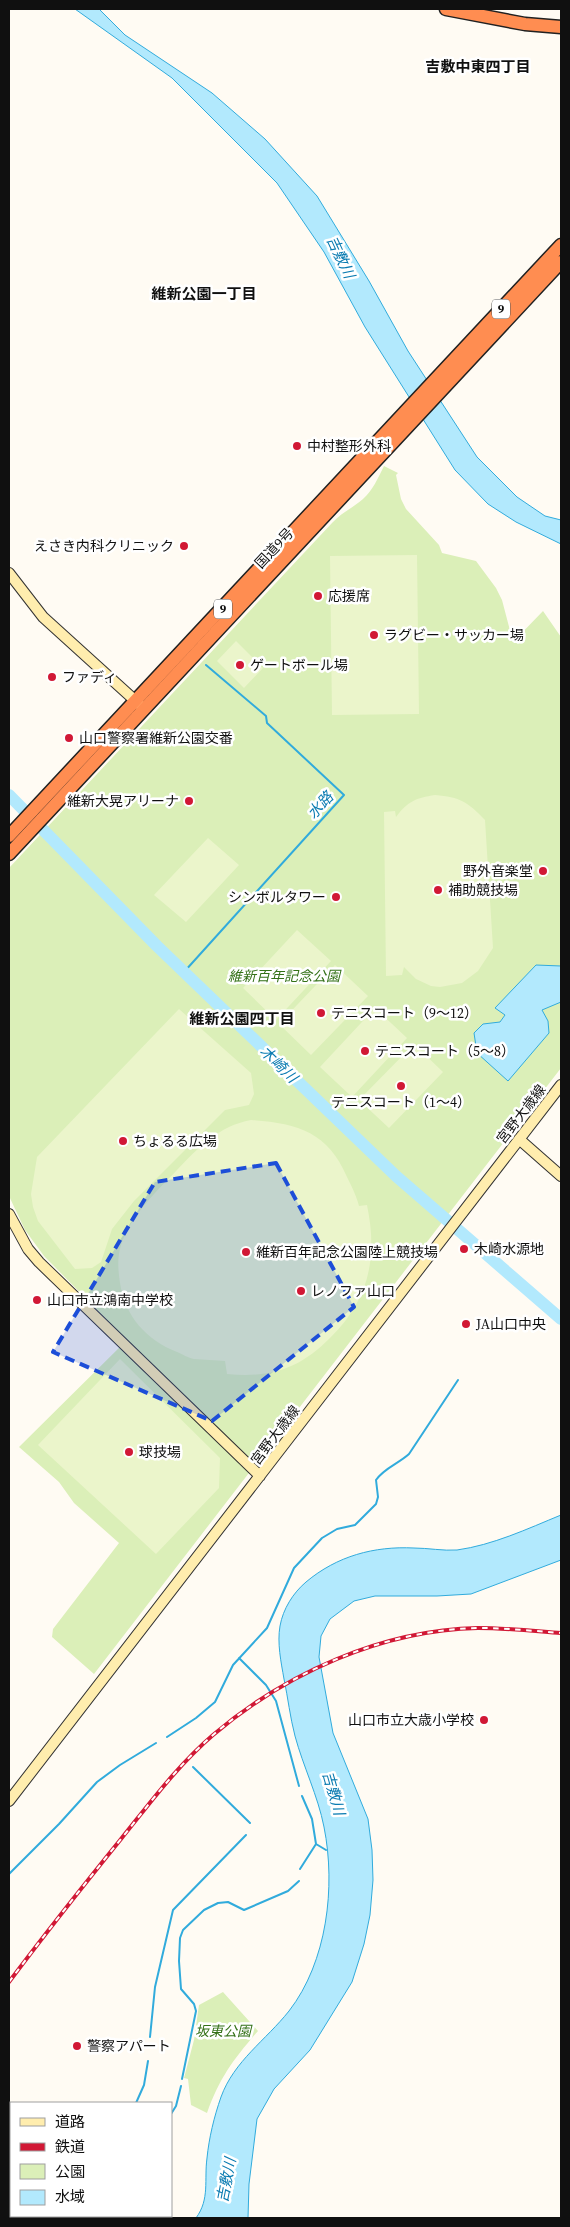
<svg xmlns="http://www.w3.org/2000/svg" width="570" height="2227" viewBox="0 0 570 2227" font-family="'Source Serif 4','Noto Sans JP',serif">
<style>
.green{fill:#dbefb8}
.pitch{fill:#ebf5cb}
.water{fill:#b2e9fd;stroke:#31abdc}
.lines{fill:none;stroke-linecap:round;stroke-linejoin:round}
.stream{stroke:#31abdc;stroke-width:2}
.river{stroke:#b2e9fd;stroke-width:12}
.secondary-casing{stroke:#323232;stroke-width:12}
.highway-casing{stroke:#212121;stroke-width:15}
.secondary{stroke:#ffedae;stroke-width:10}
.highway{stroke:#ff8d51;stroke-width:12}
.rail-casing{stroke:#d11835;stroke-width:4}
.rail{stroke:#fff;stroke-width:2;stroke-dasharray:5.5;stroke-linecap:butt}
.marked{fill:#1d4ed8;fill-opacity:0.2;stroke:#1d4ed8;stroke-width:4;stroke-dasharray:10 6;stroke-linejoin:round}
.poi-dot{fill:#d11835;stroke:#fff;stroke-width:2}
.labels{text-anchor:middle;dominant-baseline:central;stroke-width:5;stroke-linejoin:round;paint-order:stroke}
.shield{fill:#fff;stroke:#585858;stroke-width:1}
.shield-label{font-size:12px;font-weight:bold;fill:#101010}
.poi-label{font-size:14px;fill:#101010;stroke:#fff;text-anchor:start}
.street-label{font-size:14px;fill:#101010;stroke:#fff}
.park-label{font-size:14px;font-style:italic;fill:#347118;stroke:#fff}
.neighbourhood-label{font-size:15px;font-weight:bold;fill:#101010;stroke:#fff}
.water-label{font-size:15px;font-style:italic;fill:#0a7bb1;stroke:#fff}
</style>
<rect width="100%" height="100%" fill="#fffbf3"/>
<path class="green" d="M 384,466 L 398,473 L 396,475 L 401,499 L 406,509 L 439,545 L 442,553 L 476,561 L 496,588 L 502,600 L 513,642 L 543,611 L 561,637 L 561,1068 L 94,1674 L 52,1637 L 53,1629 L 119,1543 L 74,1503 L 59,1482 L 19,1447 L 127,1340 L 44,1256 L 25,1230 L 9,1196 L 9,868 L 332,523 C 342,512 353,508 363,499 C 373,490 378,478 384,466 Z
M 223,1992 L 258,2031 C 233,2060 220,2077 207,2113 L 191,2105 L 188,2079 L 184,2078 L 194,2040 L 199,2005 Z"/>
<path class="pitch" d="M 417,555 L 419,714 L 332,715 L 330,556 Z
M 236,641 L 263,668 L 244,688 L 217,661 Z
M 435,795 C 460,797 468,802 485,820 L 493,948 L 478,971 L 462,983 L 440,987 L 431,986 L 416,979 L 404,967 L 402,975 L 386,976 L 384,812 L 395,811 L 396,817 C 408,801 416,798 435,795 Z
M 208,838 L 239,865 L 186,922 L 154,895 Z
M 297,930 L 331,961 L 276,1020 L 243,988 Z
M 335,965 L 368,996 L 311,1055 L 279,1024 Z
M 375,1008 L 407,1038 L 352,1097 L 320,1067 Z
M 179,1009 L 251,1073 L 254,1094 L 249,1105 L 225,1110 L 134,1201 L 112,1229 L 101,1262 L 92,1268 L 75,1269 L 38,1221 L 33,1207 L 31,1194 L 37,1157 Z
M 414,1044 L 443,1072 L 389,1128 L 359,1100 Z
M 251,1120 C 297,1123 328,1132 347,1177 C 352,1187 356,1195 359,1206 L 367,1205 C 378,1258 369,1300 330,1338 C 299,1369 271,1378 227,1374 L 225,1361 C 215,1360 204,1360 194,1359 C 188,1358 182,1354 177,1352 C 146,1340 125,1316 120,1283 C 118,1270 117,1258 121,1245 C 131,1215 156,1192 177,1170 C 199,1147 219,1126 251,1120 Z
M 120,1359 L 220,1458 L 219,1488 L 156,1554 L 38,1445 Z"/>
<path class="water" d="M 75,9 L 99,9 L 125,35 L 212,93 L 265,139 L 317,196 L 369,281 L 408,351 L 477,457 L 517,497 L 545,516 L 561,520 L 561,544 L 516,522 L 488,504 L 455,470 L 365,327 L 324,252 L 277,183 L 172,78 Z
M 536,965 L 561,966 L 561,1002 L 542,1010 L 548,1021 L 549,1033 L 508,1081 L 477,1053 L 474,1033 L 483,1024 L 500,1022 L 505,1015 L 495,1008 Z
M 561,1515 L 561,1560 L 471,1594 L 437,1596 L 375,1596 L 354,1601 L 330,1619 L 321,1636 L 319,1657 L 333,1733 L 368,1819 L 372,1850 L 373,1880 L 370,1915 L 364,1944 L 352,1982 L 310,2050 L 274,2089 L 257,2119 L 249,2184 L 248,2218 L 196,2218 C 210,2199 204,2180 207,2158 C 209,2138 214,2117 221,2097 C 234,2061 266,2040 289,2011 C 327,1962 336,1887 324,1827 C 318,1796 303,1766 295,1736 C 290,1717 288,1698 284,1679 C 281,1662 277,1643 280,1626 C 283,1609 293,1593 306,1582 C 337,1556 374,1546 414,1548 C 428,1548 443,1551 457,1550 C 493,1545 527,1529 561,1515 Z"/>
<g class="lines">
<path class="stream" d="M 184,972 L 344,795 L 267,723 L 266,716 L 206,665
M 239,1658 L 266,1685 L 276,1701 L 299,1786
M 167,1737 L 196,1718 L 215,1702 L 233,1665 L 267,1628 L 294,1568 L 322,1538 L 337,1529 L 355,1525 L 376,1504 L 378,1497 L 376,1480 C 384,1468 398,1464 409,1454 L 458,1380
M 193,1767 L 250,1823
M 302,1796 L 312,1819 L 316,1844 L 326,1850
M 300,1869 L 316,1844
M 9,1874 L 59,1824 L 97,1782 L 120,1765 L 156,1743
M 150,2037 L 155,1987 L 173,1910 L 246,1835
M 182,2079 L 196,2011 L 194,2004 L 181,1989 L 179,1961 L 180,1938 L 183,1930 L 204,1910 L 218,1903 L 228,1902 L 244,1910 L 288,1891 L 299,1881
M 136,2103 L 144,2085 L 148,2061
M 171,2114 L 176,2106 L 181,2086
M 20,2218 L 22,2216
M 55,2218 L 56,2216"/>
<path class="river" d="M 9,795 L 157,946 L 396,1176 L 561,1319"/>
<defs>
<path id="secondary" d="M 9,573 L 43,617 L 140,705
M 519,1139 L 561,1176
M 9,1214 L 28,1249 L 39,1262 L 260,1476
M 9,1801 L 561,1085"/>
<path id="highway" d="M 446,9 L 525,24 L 561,27
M 9,836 L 561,245
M 9,854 L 561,262"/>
</defs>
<use href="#secondary" class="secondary-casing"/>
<use href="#highway" class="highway-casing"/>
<use href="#secondary" class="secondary"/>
<use href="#highway" class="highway"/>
<defs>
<path id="rail" d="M 9,1982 C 45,1934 83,1886 121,1839 C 150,1803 178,1765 213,1735 C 286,1673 382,1630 478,1628 C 506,1628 534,1631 561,1633"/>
</defs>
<use href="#rail" class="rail-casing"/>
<use href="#rail" class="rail"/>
</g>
<path class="marked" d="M 276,1163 L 354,1307 L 212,1421 L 53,1352 L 155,1182 Z"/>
<g class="poi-dot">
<circle cx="297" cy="446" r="5"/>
<circle cx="184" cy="546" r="5"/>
<circle cx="318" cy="596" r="5"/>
<circle cx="374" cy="635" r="5"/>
<circle cx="240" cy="665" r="5"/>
<circle cx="52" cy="677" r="5"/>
<circle cx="69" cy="738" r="5"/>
<circle cx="189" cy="801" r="5"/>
<circle cx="543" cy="871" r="5"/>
<circle cx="438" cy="890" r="5"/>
<circle cx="336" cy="897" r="5"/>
<circle cx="321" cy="1013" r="5"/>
<circle cx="365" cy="1051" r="5"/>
<circle cx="401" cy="1086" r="5"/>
<circle cx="123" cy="1141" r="5"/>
<circle cx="464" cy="1249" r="5"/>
<circle cx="246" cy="1252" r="5"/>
<circle cx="301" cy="1291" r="5"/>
<circle cx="37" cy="1300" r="5"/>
<circle cx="466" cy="1324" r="5"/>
<circle cx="129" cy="1452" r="5"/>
<circle cx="484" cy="1720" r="5"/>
<circle cx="77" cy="2046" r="5"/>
</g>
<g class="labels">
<g class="shield">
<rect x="492" y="299.5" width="18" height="19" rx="4"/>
<rect x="214" y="599.5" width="18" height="19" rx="4"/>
</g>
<g class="shield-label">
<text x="501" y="309">9</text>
<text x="223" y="609">9</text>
</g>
<g class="poi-label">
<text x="307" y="446">中村整形外科</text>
<text x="174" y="546" text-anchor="end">えさき内科クリニック</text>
<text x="328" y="596">応援席</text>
<text x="384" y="635">ラグビー・サッカー場</text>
<text x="250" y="665">ゲートボール場</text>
<text x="62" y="677">ファディ</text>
<text x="79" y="738">山口警察署維新公園交番</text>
<text x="179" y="801" text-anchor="end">維新大晃アリーナ</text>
<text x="533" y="871" text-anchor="end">野外音楽堂</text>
<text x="448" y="890">補助競技場</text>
<text x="326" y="897" text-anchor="end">シンボルタワー</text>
<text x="331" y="1013">テニスコート（9～12）</text>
<text x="375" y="1051">テニスコート（5～8）</text>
<text x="401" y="1102" text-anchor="middle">テニスコート（1～4）</text>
<text x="133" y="1141">ちょるる広場</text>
<text x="474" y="1249">木崎水源地</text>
<text x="256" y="1252">維新百年記念公園陸上競技場</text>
<text x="311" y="1291">レノファ山口</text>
<text x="47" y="1300">山口市立鴻南中学校</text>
<text x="476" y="1324">JA山口中央</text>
<text x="139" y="1452">球技場</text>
<text x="474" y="1720" text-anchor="end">山口市立大歳小学校</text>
<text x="87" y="2046">警察アパート</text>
</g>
<g class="street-label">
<text transform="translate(274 548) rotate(-47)">国道9号</text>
<text transform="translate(521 1114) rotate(-52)">宮野大歳線</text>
<text transform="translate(275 1435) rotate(-53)">宮野大歳線</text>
</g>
<g class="park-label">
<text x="284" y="976">維新百年記念公園</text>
<text x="223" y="2031">坂東公園</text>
</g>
<g class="neighbourhood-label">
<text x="478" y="66">吉敷中東四丁目</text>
<text x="204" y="293">維新公園一丁目</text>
<text x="242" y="1018">維新公園四丁目</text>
</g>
<g class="water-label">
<text transform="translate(341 257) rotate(65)">吉敷川</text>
<text transform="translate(320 805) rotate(-48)">水路</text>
<text transform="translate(279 1064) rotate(44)">木崎川</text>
<text transform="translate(334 1793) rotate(74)">吉敷川</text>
<text transform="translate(226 2180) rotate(-79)">吉敷川</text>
</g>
</g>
<rect width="570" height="2227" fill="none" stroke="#101010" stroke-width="20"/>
<rect x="10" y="2102" width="162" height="115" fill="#ffffff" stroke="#9f9f9f"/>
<rect x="20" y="2118" width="25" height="8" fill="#ffedae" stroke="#9f9f9f"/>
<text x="55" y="2127" font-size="15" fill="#101010">道路</text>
<rect x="20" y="2143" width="25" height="8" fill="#d11835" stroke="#9f9f9f"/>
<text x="55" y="2152" font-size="15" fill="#101010">鉄道</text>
<rect x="20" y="2164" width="25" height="15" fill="#dbefb8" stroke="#9f9f9f"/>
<text x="55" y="2177" font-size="15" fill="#101010">公園</text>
<rect x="20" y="2190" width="25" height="15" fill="#b2e9fd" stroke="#9f9f9f"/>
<text x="55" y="2202" font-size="15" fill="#101010">水域</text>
</svg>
